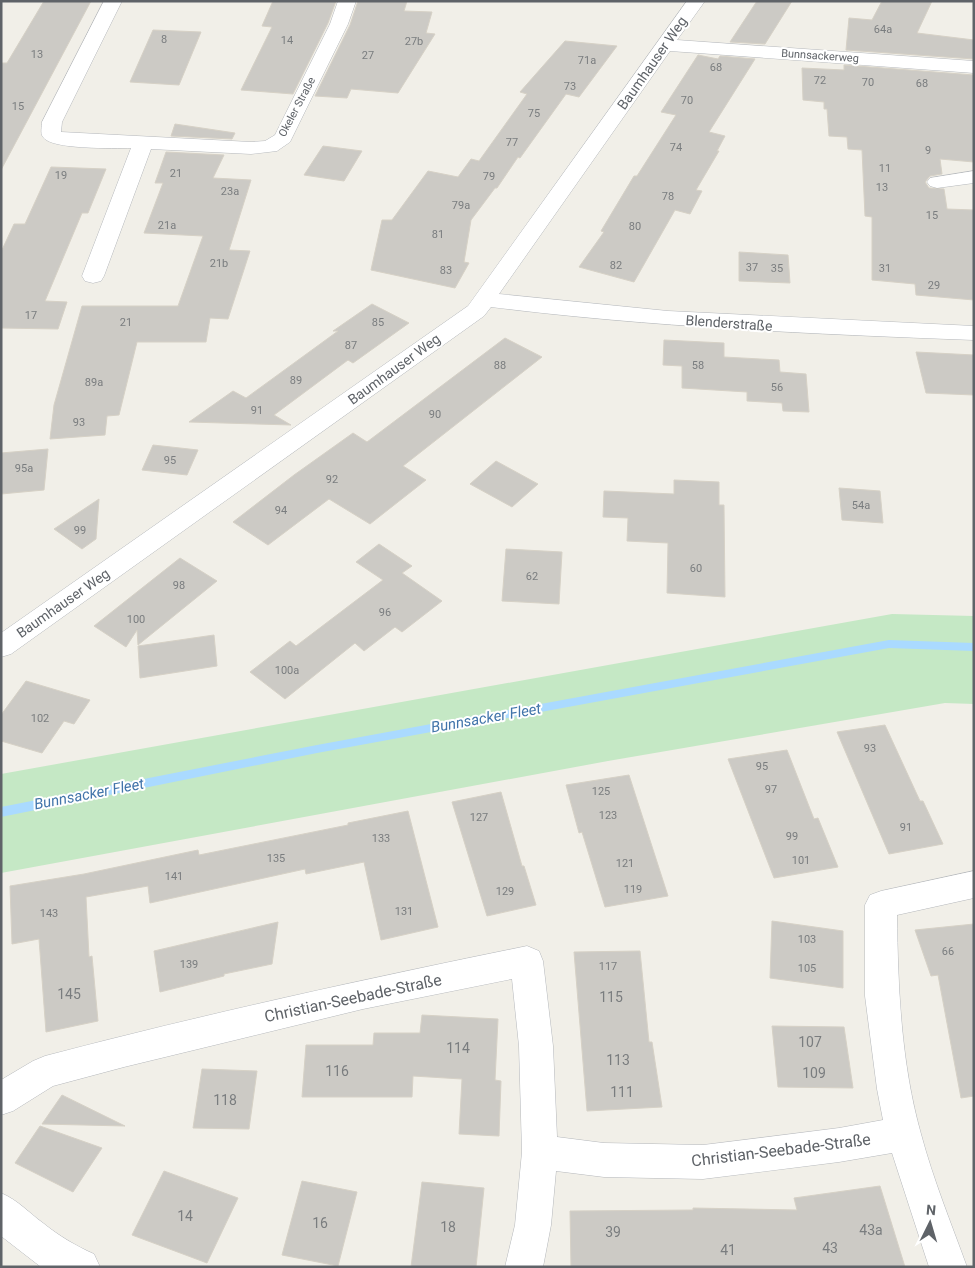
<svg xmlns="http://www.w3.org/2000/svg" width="975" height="1268" viewBox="0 0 975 1268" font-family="Roboto,sans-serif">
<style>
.green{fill:#c5e8c5}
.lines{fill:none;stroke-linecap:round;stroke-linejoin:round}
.stream{fill:#aadaff;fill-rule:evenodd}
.building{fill:#cccac5;stroke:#d6d1c6}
.minor-casing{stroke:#b5b8bc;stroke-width:1}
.minor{fill:#fff;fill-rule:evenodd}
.labels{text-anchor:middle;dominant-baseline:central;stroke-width:4;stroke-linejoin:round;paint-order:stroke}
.number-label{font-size:11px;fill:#7a7d7f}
.far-street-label{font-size:11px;fill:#5f6368;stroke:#fff}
.street-label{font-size:14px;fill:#5f6368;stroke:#fff}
.near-number-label{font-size:14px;fill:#7a7d7f}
.water-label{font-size:15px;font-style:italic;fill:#4174aa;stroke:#fff}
.near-street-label{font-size:16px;fill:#5f6368;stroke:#fff}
</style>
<rect width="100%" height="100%" fill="#f1efe8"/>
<path class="green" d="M 892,614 L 974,616 L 974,704 L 945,703 L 608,761 L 1,873 L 1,774 Z"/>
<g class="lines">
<path class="stream" d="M 889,640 L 974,643 L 974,651 L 889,648 L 317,753 L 1,817 L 1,807 L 317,745 Z"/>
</g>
<path class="building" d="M 44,1 L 91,1 L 1,170 L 1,63 L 7,63 Z
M 273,1 L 336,1 L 328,23 L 293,94 L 241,90 L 272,27 L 262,26 Z
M 358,1 L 407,1 L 404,11 L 432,12 L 426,33 L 435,34 L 398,93 L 351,89 L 347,98 L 315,96 L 350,25 Z
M 757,1 L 792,1 L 765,44 L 730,42 Z
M 882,1 L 932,1 L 917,33 L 974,40 L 974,59 L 846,50 L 849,18 L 872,20 Z
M 153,30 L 201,32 L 179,85 L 130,82 Z
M 565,41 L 617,46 L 579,97 L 566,94 L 520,158 L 518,157 L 497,188 L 495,188 L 471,220 L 464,262 L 469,263 L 455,288 L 371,270 L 382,220 L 392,220 L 428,171 L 458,177 L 471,159 L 479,161 L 527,94 L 520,92 Z
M 698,55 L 718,59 L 720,56 L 755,59 L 709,132 L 725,136 L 717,151 L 719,151 L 696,190 L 702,191 L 690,214 L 675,210 L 634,282 L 579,267 L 604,232 L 601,231 L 634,176 L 637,176 L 676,115 L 661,112 Z
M 844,65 L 974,75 L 974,162 L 940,159 L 942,174 L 930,176 L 925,182 L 929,188 L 944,189 L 947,209 L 974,210 L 974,300 L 916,295 L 915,284 L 872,280 L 872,217 L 865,216 L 862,150 L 848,149 L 847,137 L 829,136 L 827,109 L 824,109 L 824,102 L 803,100 L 802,68 L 844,70 Z
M 175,124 L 235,133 L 232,139 L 171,136 Z
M 323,146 L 362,151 L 344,181 L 304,175 Z
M 166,152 L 224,155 L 213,178 L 251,180 L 229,250 L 250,251 L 228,319 L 210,318 L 206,342 L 137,342 L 119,415 L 107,416 L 105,435 L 50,439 L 54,405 L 82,306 L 178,306 L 203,236 L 144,233 L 163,183 L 155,183 Z
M 51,167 L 106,169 L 88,213 L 82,213 L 45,301 L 67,302 L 58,329 L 1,328 L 1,252 L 14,224 L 25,224 Z
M 739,252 L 788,255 L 790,283 L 739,281 Z
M 372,304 L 409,323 L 353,363 L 348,360 L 274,415 L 291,425 L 189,422 L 233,391 L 246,398 L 338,331 L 333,331 Z
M 505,338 L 542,357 L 403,466 L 426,480 L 370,524 L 329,499 L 268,545 L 233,522 L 294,475 L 353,433 L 367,442 Z
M 664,340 L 724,343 L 724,357 L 779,360 L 780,372 L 806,374 L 809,412 L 783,411 L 782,403 L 747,401 L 747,392 L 682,388 L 682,366 L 663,365 Z
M 916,352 L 974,355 L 974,395 L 926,393 Z
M 153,445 L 198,450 L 187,475 L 142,470 Z
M 48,449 L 44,490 L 1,494 L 1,453 Z
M 496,461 L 538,484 L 512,507 L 470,484 Z
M 674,480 L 719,482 L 719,505 L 724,505 L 725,597 L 667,593 L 668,543 L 627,541 L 628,518 L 603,517 L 604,491 L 674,494 Z
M 839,488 L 880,491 L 883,523 L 842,520 Z
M 99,499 L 96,539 L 82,549 L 54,529 Z
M 379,544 L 412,566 L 402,573 L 442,601 L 402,632 L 395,627 L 364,651 L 355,643 L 285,699 L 250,672 L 290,641 L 296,646 L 383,580 L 356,562 Z
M 506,549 L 562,552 L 559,604 L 502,601 Z
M 180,558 L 217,581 L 138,645 L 137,630 L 126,647 L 94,626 Z
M 214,635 L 217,666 L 140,678 L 138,646 Z
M 26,681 L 90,700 L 74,724 L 64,721 L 42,753 L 1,741 L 1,715 Z
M 885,725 L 920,801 L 923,801 L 943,844 L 889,854 L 837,732 Z
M 787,750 L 814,819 L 818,818 L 838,867 L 774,878 L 728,759 Z
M 629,775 L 668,896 L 605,907 L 582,832 L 579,833 L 566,785 Z
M 501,792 L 522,866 L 524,866 L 536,905 L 487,916 L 452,802 Z
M 408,811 L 438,927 L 381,940 L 364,862 L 306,874 L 305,869 L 150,903 L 148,886 L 86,897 L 89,957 L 92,956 L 98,1021 L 46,1032 L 39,939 L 12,944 L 10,886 L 84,874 L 198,850 L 199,855 L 348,825 L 348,823 Z
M 772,921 L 843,931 L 843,988 L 770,978 Z
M 278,922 L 272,964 L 224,974 L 224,976 L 160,992 L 154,951 Z
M 974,924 L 974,1096 L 961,1098 L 938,975 L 931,976 L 915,930 Z
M 640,951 L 649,1042 L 652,1042 L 662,1107 L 587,1111 L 574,952 Z
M 422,1015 L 498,1019 L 495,1080 L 501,1081 L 499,1136 L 459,1134 L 462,1079 L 413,1076 L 412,1097 L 302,1097 L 306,1045 L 373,1045 L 374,1033 L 420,1033 Z
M 772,1026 L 844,1027 L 853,1088 L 778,1087 Z
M 202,1069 L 257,1071 L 249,1129 L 193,1128 Z
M 62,1095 L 125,1126 L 42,1124 Z
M 40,1126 L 102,1148 L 73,1192 L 15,1163 Z
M 164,1171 L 238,1198 L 207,1263 L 132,1235 Z
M 302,1181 L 357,1192 L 338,1266 L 282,1255 Z
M 422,1182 L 484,1188 L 476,1267 L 411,1267 Z
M 880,1186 L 905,1267 L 571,1267 L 570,1211 L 693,1210 L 693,1208 L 797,1210 L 794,1198 Z"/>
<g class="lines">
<defs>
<path id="minor" d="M 104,1 L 122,1 L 62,122 L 61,132 L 251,142 L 265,141 L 275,135 L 330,24 L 338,1 L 356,1 L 348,24 L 290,142 L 277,151 L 251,154 L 151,149 L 104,276 L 101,281 L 93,283 L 85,281 L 82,276 L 131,148 C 115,148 51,150 43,137 C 40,133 42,127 42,122 Z
M 687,1 L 705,1 L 677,40 L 974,61 L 974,73 L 670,51 L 499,294 L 668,311 L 974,326 L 974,340 C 812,334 651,327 491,307 L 484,316 L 11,654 L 1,657 L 1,633 L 468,306 Z
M 974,171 L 974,183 L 937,188 L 930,186 L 927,182 L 930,178 Z
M 974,871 L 974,898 L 897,915 C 898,988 901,1063 921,1134 C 933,1179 951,1223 967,1267 L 929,1267 L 892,1153 L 839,1162 L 703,1179 L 604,1177 L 556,1171 L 551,1225 L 543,1267 L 505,1267 L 515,1225 L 522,1152 L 519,1046 L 512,979 L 363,1009 L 124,1067 L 53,1086 L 13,1111 L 1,1115 L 1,1080 L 33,1061 L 45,1056 C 205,1014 365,979 527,946 L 539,951 L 543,961 L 553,1046 L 557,1137 L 604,1143 L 703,1145 L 839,1128 L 883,1120 L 877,1089 L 865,996 L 865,905 L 870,895 L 881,891 Z
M 1,1193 C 18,1200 29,1213 43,1223 C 59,1236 76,1246 94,1254 L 100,1267 L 41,1267 L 1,1236 Z"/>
</defs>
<use href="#minor" class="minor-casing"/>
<use href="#minor" class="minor"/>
</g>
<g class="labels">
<g class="number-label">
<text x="883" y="29">64a</text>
<text x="164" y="39">8</text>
<text x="287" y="40">14</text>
<text x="414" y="41">27b</text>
<text x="37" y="54">13</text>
<text x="368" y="55">27</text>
<text x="587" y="60">71a</text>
<text x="716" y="67">68</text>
<text x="820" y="80">72</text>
<text x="868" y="82">70</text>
<text x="922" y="83">68</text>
<text x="570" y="86">73</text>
<text x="687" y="100">70</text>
<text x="18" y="106">15</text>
<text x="534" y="113">75</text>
<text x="512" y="142">77</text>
<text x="676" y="147">74</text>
<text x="928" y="150">9</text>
<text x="885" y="168">11</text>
<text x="176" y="173">21</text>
<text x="61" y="175">19</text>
<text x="489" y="176">79</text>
<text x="882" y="187">13</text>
<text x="230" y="191">23a</text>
<text x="668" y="196">78</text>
<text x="461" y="205">79a</text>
<text x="932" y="215">15</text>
<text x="167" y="225">21a</text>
<text x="635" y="226">80</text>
<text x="438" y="234">81</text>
<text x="219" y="263">21b</text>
<text x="616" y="265">82</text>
<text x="752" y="267">37</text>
<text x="777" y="268">35</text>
<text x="885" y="268">31</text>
<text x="446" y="270">83</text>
<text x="934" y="285">29</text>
<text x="31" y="315">17</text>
<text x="126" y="322">21</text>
<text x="378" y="322">85</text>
<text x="351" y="345">87</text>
<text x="500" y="365">88</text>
<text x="698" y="365">58</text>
<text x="296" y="380">89</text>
<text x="94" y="382">89a</text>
<text x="777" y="387">56</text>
<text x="257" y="410">91</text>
<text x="435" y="414">90</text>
<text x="79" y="422">93</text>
<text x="170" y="460">95</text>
<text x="24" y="468">95a</text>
<text x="332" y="479">92</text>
<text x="861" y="505">54a</text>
<text x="281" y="510">94</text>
<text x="80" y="530">99</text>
<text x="696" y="568">60</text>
<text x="532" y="576">62</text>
<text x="179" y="585">98</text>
<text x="385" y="612">96</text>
<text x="136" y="619">100</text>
<text x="287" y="670">100a</text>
<text x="40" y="718">102</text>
<text x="870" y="748">93</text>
<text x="762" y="766">95</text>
<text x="771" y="789">97</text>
<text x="601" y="791">125</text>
<text x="608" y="815">123</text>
<text x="479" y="817">127</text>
<text x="906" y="827">91</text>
<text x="792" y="836">99</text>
<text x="381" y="838">133</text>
<text x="276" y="858">135</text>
<text x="801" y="860">101</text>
<text x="625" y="863">121</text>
<text x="174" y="876">141</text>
<text x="633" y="889">119</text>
<text x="505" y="891">129</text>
<text x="404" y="911">131</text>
<text x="49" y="913">143</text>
<text x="807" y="939">103</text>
<text x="948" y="951">66</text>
<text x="189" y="964">139</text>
<text x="608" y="966">117</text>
<text x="807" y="968">105</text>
</g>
<g class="far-street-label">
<text transform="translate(820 56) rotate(4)">Bunnsackerweg</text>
<text transform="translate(297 107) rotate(-62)">Okeler Straße</text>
</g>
<g class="street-label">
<text transform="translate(652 63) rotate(-55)">Baumhauser Weg</text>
<text transform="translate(729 323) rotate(4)">Blenderstraße</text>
<text transform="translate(394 369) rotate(-36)">Baumhauser Weg</text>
<text transform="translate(63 603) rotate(-35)">Baumhauser Weg</text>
</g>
<g class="near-number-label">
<text x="69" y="994">145</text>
<text x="611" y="997">115</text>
<text x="810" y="1042">107</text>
<text x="458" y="1048">114</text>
<text x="618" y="1060">113</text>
<text x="337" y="1071">116</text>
<text x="814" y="1073">109</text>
<text x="622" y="1092">111</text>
<text x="225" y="1100">118</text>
<text x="185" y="1216">14</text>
<text x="320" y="1223">16</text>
<text x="448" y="1227">18</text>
<text x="871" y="1230">43a</text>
<text x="613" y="1232">39</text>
<text x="830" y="1248">43</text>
<text x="728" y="1250">41</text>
</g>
<g class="water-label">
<text transform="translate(486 718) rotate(-10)">Bunnsacker Fleet</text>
<text transform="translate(89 794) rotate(-11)">Bunnsacker Fleet</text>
</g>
<g class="near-street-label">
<text transform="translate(353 998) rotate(-12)">Christian-Seebade-Straße</text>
<text transform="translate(781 1150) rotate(-7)">Christian-Seebade-Straße</text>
</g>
</g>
<rect width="975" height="1268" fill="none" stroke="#5f6368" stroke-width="5"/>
<g transform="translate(930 1223) rotate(5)" stroke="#ffffff" stroke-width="4" paint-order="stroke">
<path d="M0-4L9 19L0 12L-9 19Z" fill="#5f6368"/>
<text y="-8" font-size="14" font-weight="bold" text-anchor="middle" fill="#5f6368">N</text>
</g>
</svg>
